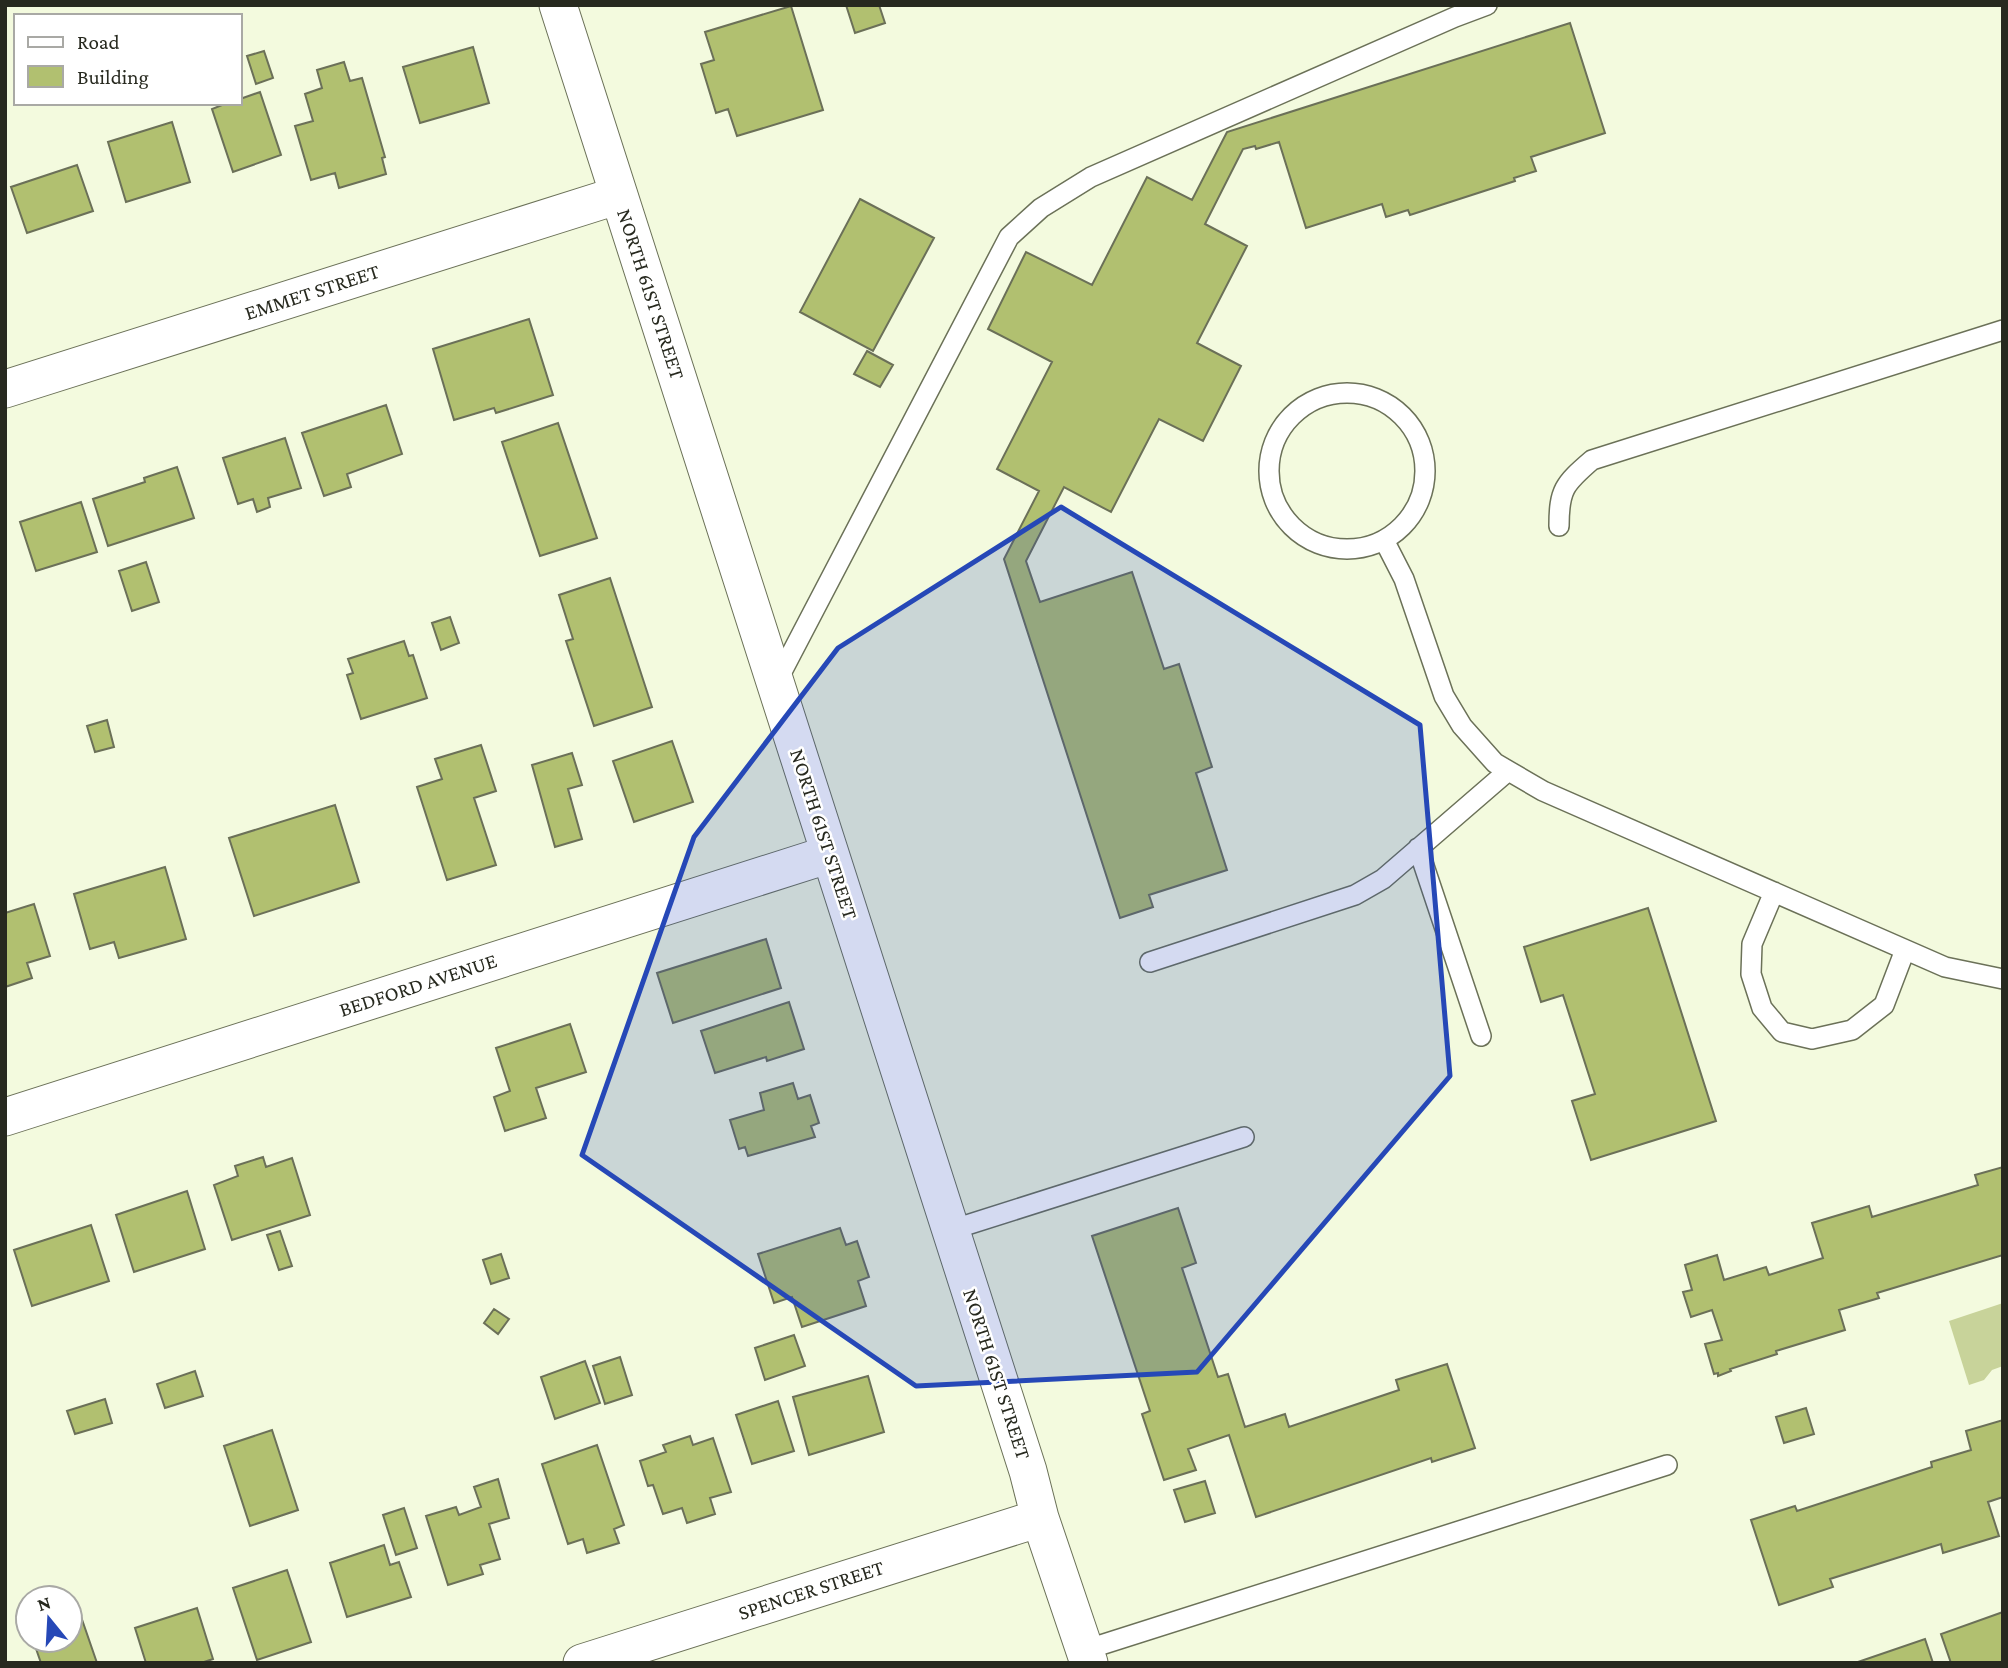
<svg xmlns="http://www.w3.org/2000/svg" width="2008" height="1668" viewBox="0 0 2008 1668" font-family="'Crimson Pro',serif">
<style>
.green{fill:#c8d39a}
.building{fill:#b1c070;stroke:#6b7058;stroke-width:2}
.lines{fill:none;stroke-linecap:round;stroke-linejoin:round}
.service-casing{stroke:#6b7158;stroke-width:22}
.minor-casing{stroke:#6b7158;stroke-width:39}
.service{stroke:#fff;stroke-width:19}
.minor{stroke:#fff;stroke-width:37}
.marked{fill:#2648b7;fill-opacity:0.2;stroke:#2648b7;stroke-width:5;stroke-linejoin:round}
.labels{text-anchor:middle;dominant-baseline:central;stroke-width:5;stroke-linejoin:round;paint-order:stroke}
.street-label{font-size:21px;fill:#27291f;stroke:#fff}
</style>
<rect width="100%" height="100%" fill="#f3fade"/>
<path class="green" d="M 2003,1303 L 2003,1366 L 1992,1370 L 1984,1380 L 1969,1385 L 1949,1321 Z"/>
<path class="building" d="M 846,5 L 879,5 L 885,23 L 855,33 Z
M 791,6 L 823,110 L 737,136 L 728,109 L 716,113 L 701,64 L 714,60 L 705,32 Z
M 1570,23 L 1605,133 L 1531,157 L 1536,171 L 1514,178 L 1515,181 L 1410,215 L 1408,210 L 1386,217 L 1382,204 L 1306,228 L 1279,142 L 1256,149 L 1255,146 L 1243,149 L 1205,224 L 1247,246 L 1197,343 L 1241,366 L 1203,441 L 1159,419 L 1111,512 L 1064,487 L 1026,561 L 1040,602 L 1132,572 L 1164,669 L 1179,664 L 1212,767 L 1196,773 L 1227,870 L 1149,895 L 1153,907 L 1120,918 L 1004,559 L 1039,491 L 997,469 L 1052,362 L 988,329 L 1026,252 L 1092,285 L 1147,177 L 1192,200 L 1227,132 Z
M 473,47 L 489,103 L 420,123 L 403,67 Z
M 264,51 L 273,78 L 256,84 L 247,56 Z
M 344,62 L 350,81 L 362,78 L 385,157 L 382,158 L 386,174 L 339,188 L 335,173 L 311,180 L 295,126 L 313,121 L 305,94 L 322,88 L 317,70 Z
M 260,92 L 281,155 L 233,172 L 212,109 L 227,103 L 240,103 L 240,99 Z
M 172,122 L 190,182 L 126,202 L 108,142 Z
M 77,165 L 93,211 L 27,233 L 11,187 Z
M 860,199 L 934,238 L 873,351 L 800,312 Z
M 529,319 L 553,395 L 496,413 L 494,408 L 454,420 L 433,349 Z
M 867,351 L 893,365 L 880,387 L 854,374 Z
M 386,405 L 402,454 L 347,474 L 351,487 L 324,496 L 302,433 Z
M 558,423 L 597,538 L 540,556 L 502,442 Z
M 285,438 L 301,488 L 268,498 L 270,507 L 257,512 L 253,499 L 238,504 L 223,458 Z
M 177,467 L 194,518 L 108,546 L 93,499 L 145,482 L 144,478 Z
M 81,502 L 97,552 L 36,571 L 20,522 Z
M 146,562 L 159,602 L 132,611 L 119,571 Z
M 610,578 L 652,707 L 594,726 L 566,641 L 573,639 L 559,595 Z
M 450,617 L 459,643 L 441,650 L 432,623 Z
M 404,641 L 409,656 L 413,655 L 427,698 L 361,719 L 347,675 L 353,673 L 348,659 Z
M 107,720 L 114,747 L 95,752 L 87,726 Z
M 672,741 L 693,802 L 634,822 L 613,761 Z
M 481,745 L 496,791 L 474,798 L 496,865 L 447,880 L 417,787 L 442,779 L 435,759 Z
M 572,753 L 582,785 L 568,789 L 582,839 L 555,847 L 532,765 Z
M 335,805 L 359,882 L 254,916 L 229,838 Z
M 165,867 L 186,939 L 119,958 L 114,942 L 90,949 L 74,894 Z
M 34,904 L 50,956 L 27,963 L 32,978 L 5,987 L 5,913 Z
M 1648,908 L 1716,1121 L 1591,1160 L 1572,1101 L 1595,1094 L 1563,995 L 1541,1002 L 1524,947 Z
M 766,939 L 781,988 L 673,1023 L 657,973 Z
M 789,1002 L 804,1049 L 767,1061 L 766,1057 L 715,1073 L 701,1031 Z
M 570,1024 L 586,1072 L 536,1088 L 546,1118 L 505,1131 L 494,1097 L 510,1091 L 496,1048 Z
M 793,1083 L 798,1099 L 810,1095 L 819,1123 L 811,1126 L 815,1137 L 748,1156 L 745,1147 L 739,1149 L 730,1120 L 764,1110 L 760,1093 Z
M 263,1157 L 266,1167 L 292,1158 L 310,1215 L 232,1240 L 214,1185 L 238,1176 L 235,1166 Z
M 2003,1167 L 2003,1255 L 1877,1293 L 1879,1298 L 1839,1310 L 1845,1330 L 1776,1351 L 1777,1354 L 1730,1369 L 1731,1371 L 1718,1376 L 1718,1373 L 1714,1374 L 1705,1344 L 1722,1340 L 1712,1310 L 1691,1317 L 1683,1292 L 1692,1290 L 1685,1265 L 1717,1255 L 1724,1280 L 1766,1267 L 1769,1275 L 1823,1258 L 1812,1223 L 1869,1206 L 1872,1217 L 1978,1185 L 1975,1175 Z
M 187,1191 L 205,1249 L 134,1272 L 116,1215 Z
M 1178,1208 L 1196,1263 L 1182,1268 L 1218,1377 L 1228,1374 L 1245,1427 L 1285,1414 L 1289,1427 L 1399,1390 L 1396,1380 L 1447,1364 L 1475,1448 L 1432,1462 L 1431,1458 L 1256,1517 L 1229,1435 L 1188,1449 L 1196,1470 L 1164,1480 L 1142,1414 L 1150,1411 L 1092,1236 Z
M 91,1225 L 109,1281 L 32,1306 L 14,1250 Z
M 840,1228 L 846,1245 L 857,1241 L 869,1277 L 858,1281 L 866,1306 L 802,1327 L 792,1297 L 774,1303 L 758,1254 Z
M 280,1231 L 292,1266 L 279,1270 L 267,1235 Z
M 501,1254 L 509,1278 L 491,1284 L 483,1260 Z
M 494,1309 L 509,1319 L 498,1334 L 484,1323 Z
M 794,1335 L 805,1366 L 765,1380 L 755,1348 Z
M 620,1357 L 632,1395 L 605,1404 L 593,1366 Z
M 585,1361 L 600,1403 L 555,1419 L 541,1377 Z
M 195,1371 L 203,1396 L 165,1408 L 157,1384 Z
M 868,1376 L 884,1432 L 809,1455 L 793,1397 Z
M 105,1399 L 112,1423 L 75,1434 L 67,1411 Z
M 778,1401 L 794,1451 L 752,1464 L 736,1415 Z
M 1806,1408 L 1814,1434 L 1784,1443 L 1776,1417 Z
M 2003,1420 L 2003,1497 L 1988,1502 L 1999,1536 L 1943,1553 L 1941,1544 L 1830,1579 L 1833,1587 L 1779,1605 L 1751,1520 L 1795,1506 L 1797,1511 L 1932,1467 L 1931,1462 L 1971,1450 L 1966,1431 Z
M 272,1430 L 298,1510 L 250,1526 L 224,1446 Z
M 690,1436 L 693,1445 L 713,1438 L 731,1492 L 710,1498 L 715,1514 L 687,1523 L 682,1508 L 663,1514 L 653,1485 L 648,1486 L 640,1461 L 666,1452 L 663,1445 Z
M 597,1445 L 624,1525 L 614,1529 L 619,1543 L 587,1553 L 583,1539 L 568,1544 L 542,1464 Z
M 498,1479 L 509,1518 L 489,1524 L 500,1559 L 480,1565 L 483,1574 L 448,1585 L 426,1516 L 456,1507 L 459,1515 L 481,1507 L 474,1487 Z
M 1205,1481 L 1215,1513 L 1185,1522 L 1174,1490 Z
M 404,1508 L 417,1548 L 396,1555 L 383,1515 Z
M 384,1545 L 390,1565 L 399,1562 L 411,1597 L 347,1617 L 330,1563 Z
M 287,1570 L 311,1642 L 257,1660 L 233,1588 Z
M 77,1605 L 97,1663 L 41,1663 L 33,1640 L 70,1640 L 70,1607 Z
M 197,1608 L 213,1659 L 201,1663 L 146,1663 L 135,1628 Z
M 2003,1612 L 2003,1663 L 1951,1663 L 1941,1634 Z
M 1925,1639 L 1933,1663 L 1855,1663 Z"/>
<g class="lines">
<defs>
<path id="service" d="M1269 471a78 78 0 1 1 156 0a78 78 0 1 1-156 0Z
M 1559,526 C 1559,490 1564,484 1592,460 L 2003,330
M 1384,540 L 1404,579 L 1444,696 L 1462,726 L 1495,763 L 1543,791 L 1945,967 L 2003,979
M 776,683 L 1009,237 L 1041,208 L 1091,177 L 1455,17 L 1487,5
M 1418,848 L 1481,1036
M 1774,892 L 1752,944 L 1751,974 L 1762,1008 L 1782,1032 L 1812,1039 L 1852,1030 L 1884,1005 L 1905,950
M 1150,962 L 1355,895 L 1383,879 L 1508,771
M 951,1230 L 1244,1137
M 1085,1650 L 1667,1465"/>
<path id="minor" d="M 558,5 L 1028,1471 L 1040,1518 L 1089,1663
M 5,389 L 619,195
M 5,1117 L 830,854
M 582,1663 L 1040,1518"/>
</defs>
<use href="#service" class="service-casing"/>
<use href="#minor" class="minor-casing"/>
<use href="#service" class="service"/>
<use href="#minor" class="minor"/>
</g>
<path class="marked" d="M 1061,507 L 1420,725 L 1450,1076 L 1197,1372 L 916,1386 L 582,1155 L 694,837 L 838,648 Z"/>
<g class="labels">
<g class="street-label">
<text transform="translate(312 292) rotate(-18)">EMMET STREET</text>
<text transform="translate(651 294) rotate(72)">NORTH 61ST STREET</text>
<text transform="translate(824 834) rotate(72)">NORTH 61ST STREET</text>
<text transform="translate(418 985) rotate(-18)">BEDFORD AVENUE</text>
<text transform="translate(997 1374) rotate(72)">NORTH 61ST STREET</text>
<text transform="translate(811 1590) rotate(-18)">SPENCER STREET</text>
</g>
</g>
<rect width="2008" height="1668" fill="none" stroke="#27291f" stroke-width="14"/>
<rect x="14" y="14" width="228" height="91" fill="#ffffff" stroke="#a9a9a5" stroke-width="2"/>
<rect x="28" y="37" width="35" height="10" fill="#ffffff" stroke="#a9a9a5" stroke-width="2"/>
<text x="77" y="49" font-size="21" fill="#27291f">Road</text>
<rect x="28" y="66" width="35" height="21" fill="#b1c070" stroke="#a9a9a5" stroke-width="2"/>
<text x="77" y="84" font-size="21" fill="#27291f">Building</text>
<g transform="translate(49 1619) rotate(342)"><circle r="33" fill="#ffffff" stroke="#a9a9a5" stroke-width="2"/>
<path d="M0-5L12 26L0 18L-12 26Z" fill="#2648b7"/>
<text y="-10" font-size="19" font-weight="bold" text-anchor="middle" fill="#27291f">N</text>
</g>
</svg>
